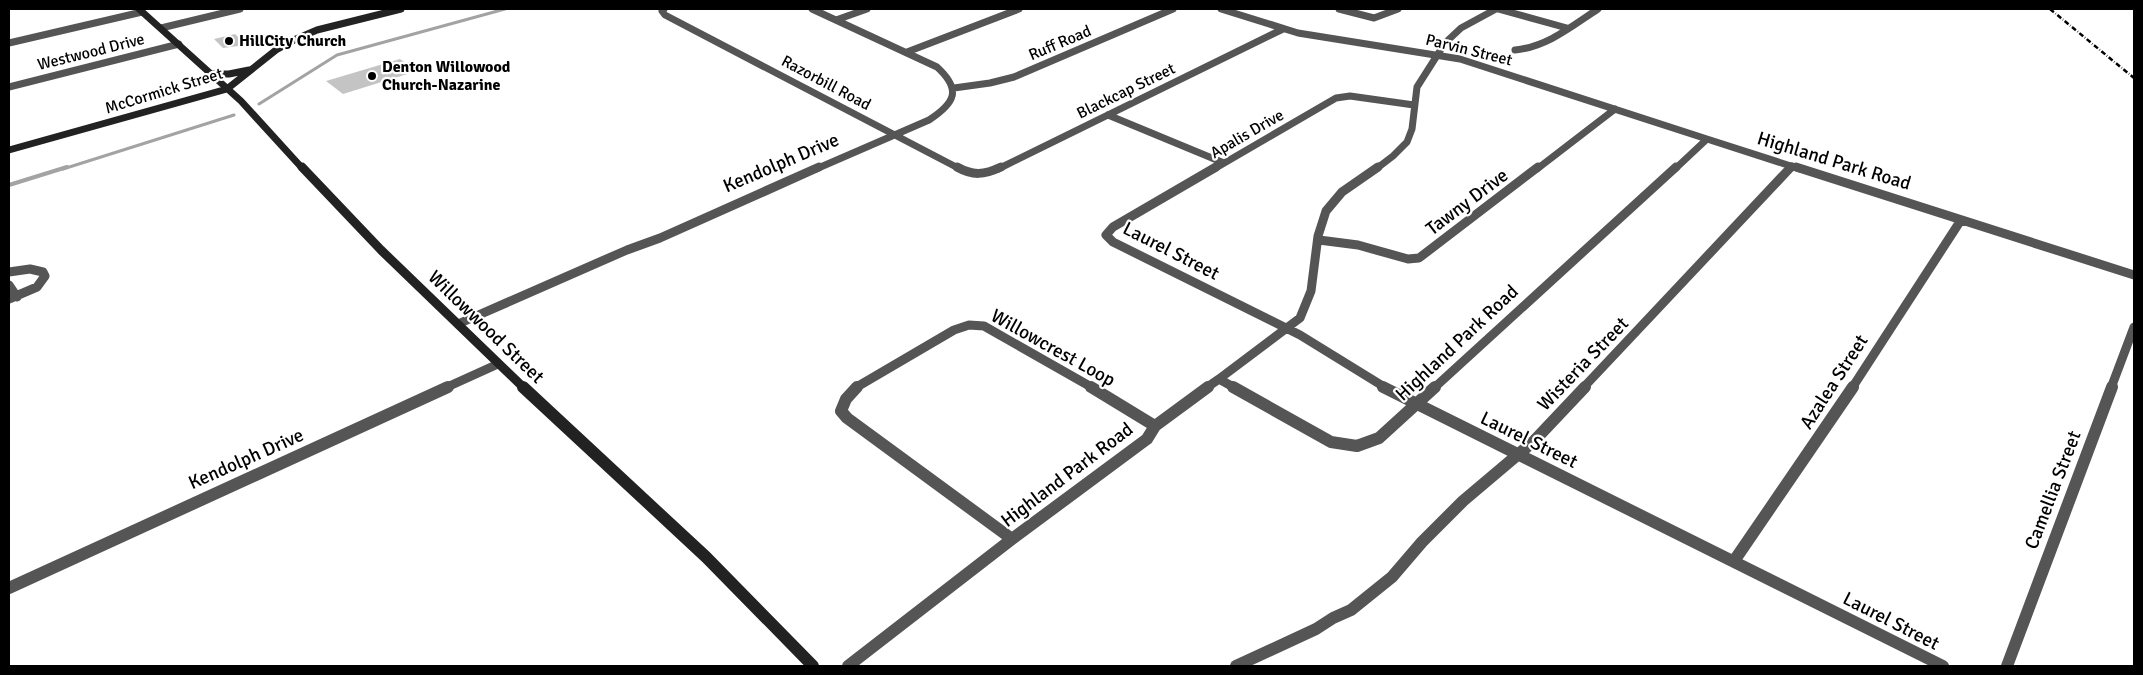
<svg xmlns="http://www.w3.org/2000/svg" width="2143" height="675" viewBox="0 0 2143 675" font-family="Signika,sans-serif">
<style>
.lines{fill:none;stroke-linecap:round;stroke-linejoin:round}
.stream-far1{stroke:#a3a3a3;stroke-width:3}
.stream{stroke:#a3a3a3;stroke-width:4}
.building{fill:#c4c4c4}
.street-far2{stroke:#555;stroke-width:7}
.street-far1{stroke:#555;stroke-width:9}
.street{stroke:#555;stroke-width:12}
.secondary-far2{stroke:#222;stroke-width:7}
.secondary-far1{stroke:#222;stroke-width:9}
.secondary{stroke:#222;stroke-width:12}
.rail{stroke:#000;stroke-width:2.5;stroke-dasharray:5 2 0.5 2;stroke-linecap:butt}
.poi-dot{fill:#000;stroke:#fff;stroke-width:2}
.labels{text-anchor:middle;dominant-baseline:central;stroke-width:4.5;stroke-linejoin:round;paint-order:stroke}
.far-poi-label{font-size:16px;font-weight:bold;fill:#000;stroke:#fff;text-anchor:start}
.far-street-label{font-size:16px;fill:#000;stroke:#fff}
.street-label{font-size:19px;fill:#000;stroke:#fff}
</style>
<rect width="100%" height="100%" fill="#fff"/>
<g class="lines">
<path class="stream-far1" d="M 259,104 L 337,55 L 505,9
M 63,169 L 234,115"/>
<path class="stream" d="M 9,185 L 67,167"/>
</g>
<path class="building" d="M 235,34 L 246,45 L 223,48 L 214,39 Z
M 400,59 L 417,71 L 343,94 L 326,81 Z"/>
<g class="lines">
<path class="street-far2" d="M 664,9 L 662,11 L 665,15 L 960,169
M 812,9 L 937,67 C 962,90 955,103 929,120 L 816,169
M 1221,9 L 1298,33 L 1460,59 L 1707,139
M 1339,9 L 1374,18 L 1398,9
M 1498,9 L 1567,28
M 836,20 L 867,9
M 161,28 L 240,9
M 9,43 L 142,12
M 1515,50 C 1547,47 1572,26 1598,9
M 907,52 L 1019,9
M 9,87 L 179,44
M 954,88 L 990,83 L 1014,77 L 1173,9
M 1108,115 L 1224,163
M 998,169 L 1283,29
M 1214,169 L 1336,98 L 1350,96 L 1414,105
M 1376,169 L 1393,156 L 1407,142 L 1412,129 L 1417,87 L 1445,43 L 1461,28 L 1496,9
M 1537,169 L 1615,109
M 1675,169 L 1707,139 L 1800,169
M 1790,169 L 1792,166"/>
<path class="street-far1" d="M 957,167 C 973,176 984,175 1001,167
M 1216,167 L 1113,227 L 1106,235 L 1113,242 L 1300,335 L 1386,388
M 1796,167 L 2134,275
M 1319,240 L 1358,245 L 1408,259 L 1419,258 L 1538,167
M 9,272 L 30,269 L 43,272 L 45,276 L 37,287 L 9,299
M 9,285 L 17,297
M 458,324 L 627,250 L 660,238 L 819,167
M 1219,379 L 1300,318 L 1311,291 L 1318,236 L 1326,211 L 1342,192 L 1378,167
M 445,388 L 498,364
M 855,388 L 954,330 L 969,325 L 984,326 L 1093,388
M 1206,388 L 1219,379 L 1235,388
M 1434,388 L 1676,167
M 1583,388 L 1791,167
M 1852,388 L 1961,220
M 2111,388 L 2134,327"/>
<path class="street" d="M 857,387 L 846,399 L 841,411 L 847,418 L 1012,539
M 1091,387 L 1155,426
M 1233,387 L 1331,442 L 1357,446 L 1379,438 L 1435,387
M 1383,387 L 1943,666
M 1734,561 L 1853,387
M 9,588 L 448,387
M 848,666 L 1012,539 L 1147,439 L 1155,426 L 1208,387
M 1236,666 L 1316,629 L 1333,618 L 1351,610 L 1392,577 L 1422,542 L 1463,501 L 1534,441 L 1585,387
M 2007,666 L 2112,387"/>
<path class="secondary-far2" d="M 139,9 L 241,101 L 303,169
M 211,74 L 229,74 L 249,70
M 9,150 L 227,89 L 276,50 L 296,39 L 317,30 L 401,9"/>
<path class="secondary-far1" d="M 302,167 L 381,250 L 524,388"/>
<path class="secondary" d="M 523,387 L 706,557 L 813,666"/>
<path class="rail" d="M 2050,9 L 2134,78"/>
</g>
<g class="poi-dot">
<circle cx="229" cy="41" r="5"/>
<circle cx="372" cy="76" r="5"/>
</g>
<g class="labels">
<g class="far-poi-label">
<text x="239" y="41">HillCity Church</text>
<text x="382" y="67">Denton Willowood<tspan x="382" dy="18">Church-Nazarine</tspan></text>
</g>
<g class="far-street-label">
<text transform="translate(1060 43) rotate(-23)">Ruff Road</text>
<text transform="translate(1469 50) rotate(14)">Parvin Street</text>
<text transform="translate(91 52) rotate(-14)">Westwood Drive</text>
<text transform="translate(826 83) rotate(28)">Razorbill Road</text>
<text transform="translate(164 91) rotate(-17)">McCormick Street</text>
<text transform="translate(1126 91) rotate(-26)">Blackcap Street</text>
<text transform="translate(1247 134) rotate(-30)">Apalis Drive</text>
</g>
<g class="street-label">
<text transform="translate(1834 161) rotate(17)">Highland Park Road</text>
<text transform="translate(781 163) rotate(-23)">Kendolph Drive</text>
<text transform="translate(1467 202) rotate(-37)">Tawny Drive</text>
<text transform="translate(1171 251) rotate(27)">Laurel Street</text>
<text transform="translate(486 327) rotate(44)">Willowwood Street</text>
<text transform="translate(1457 343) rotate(-43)">Highland Park Road</text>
<text transform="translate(1053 348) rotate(29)">Willowcrest Loop</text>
<text transform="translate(1583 364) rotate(-46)">Wisteria Street</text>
<text transform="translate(1834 382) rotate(-57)">Azalea Street</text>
<text transform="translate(1529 440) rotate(26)">Laurel Street</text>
<text transform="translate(246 459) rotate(-24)">Kendolph Drive</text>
<text transform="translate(1067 475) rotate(-37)">Highland Park Road</text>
<text transform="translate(2053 490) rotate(-69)">Camellia Street</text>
<text transform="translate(1891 621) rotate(27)">Laurel Street</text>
</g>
</g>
<rect width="2143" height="675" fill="none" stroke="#000000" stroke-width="20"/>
</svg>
